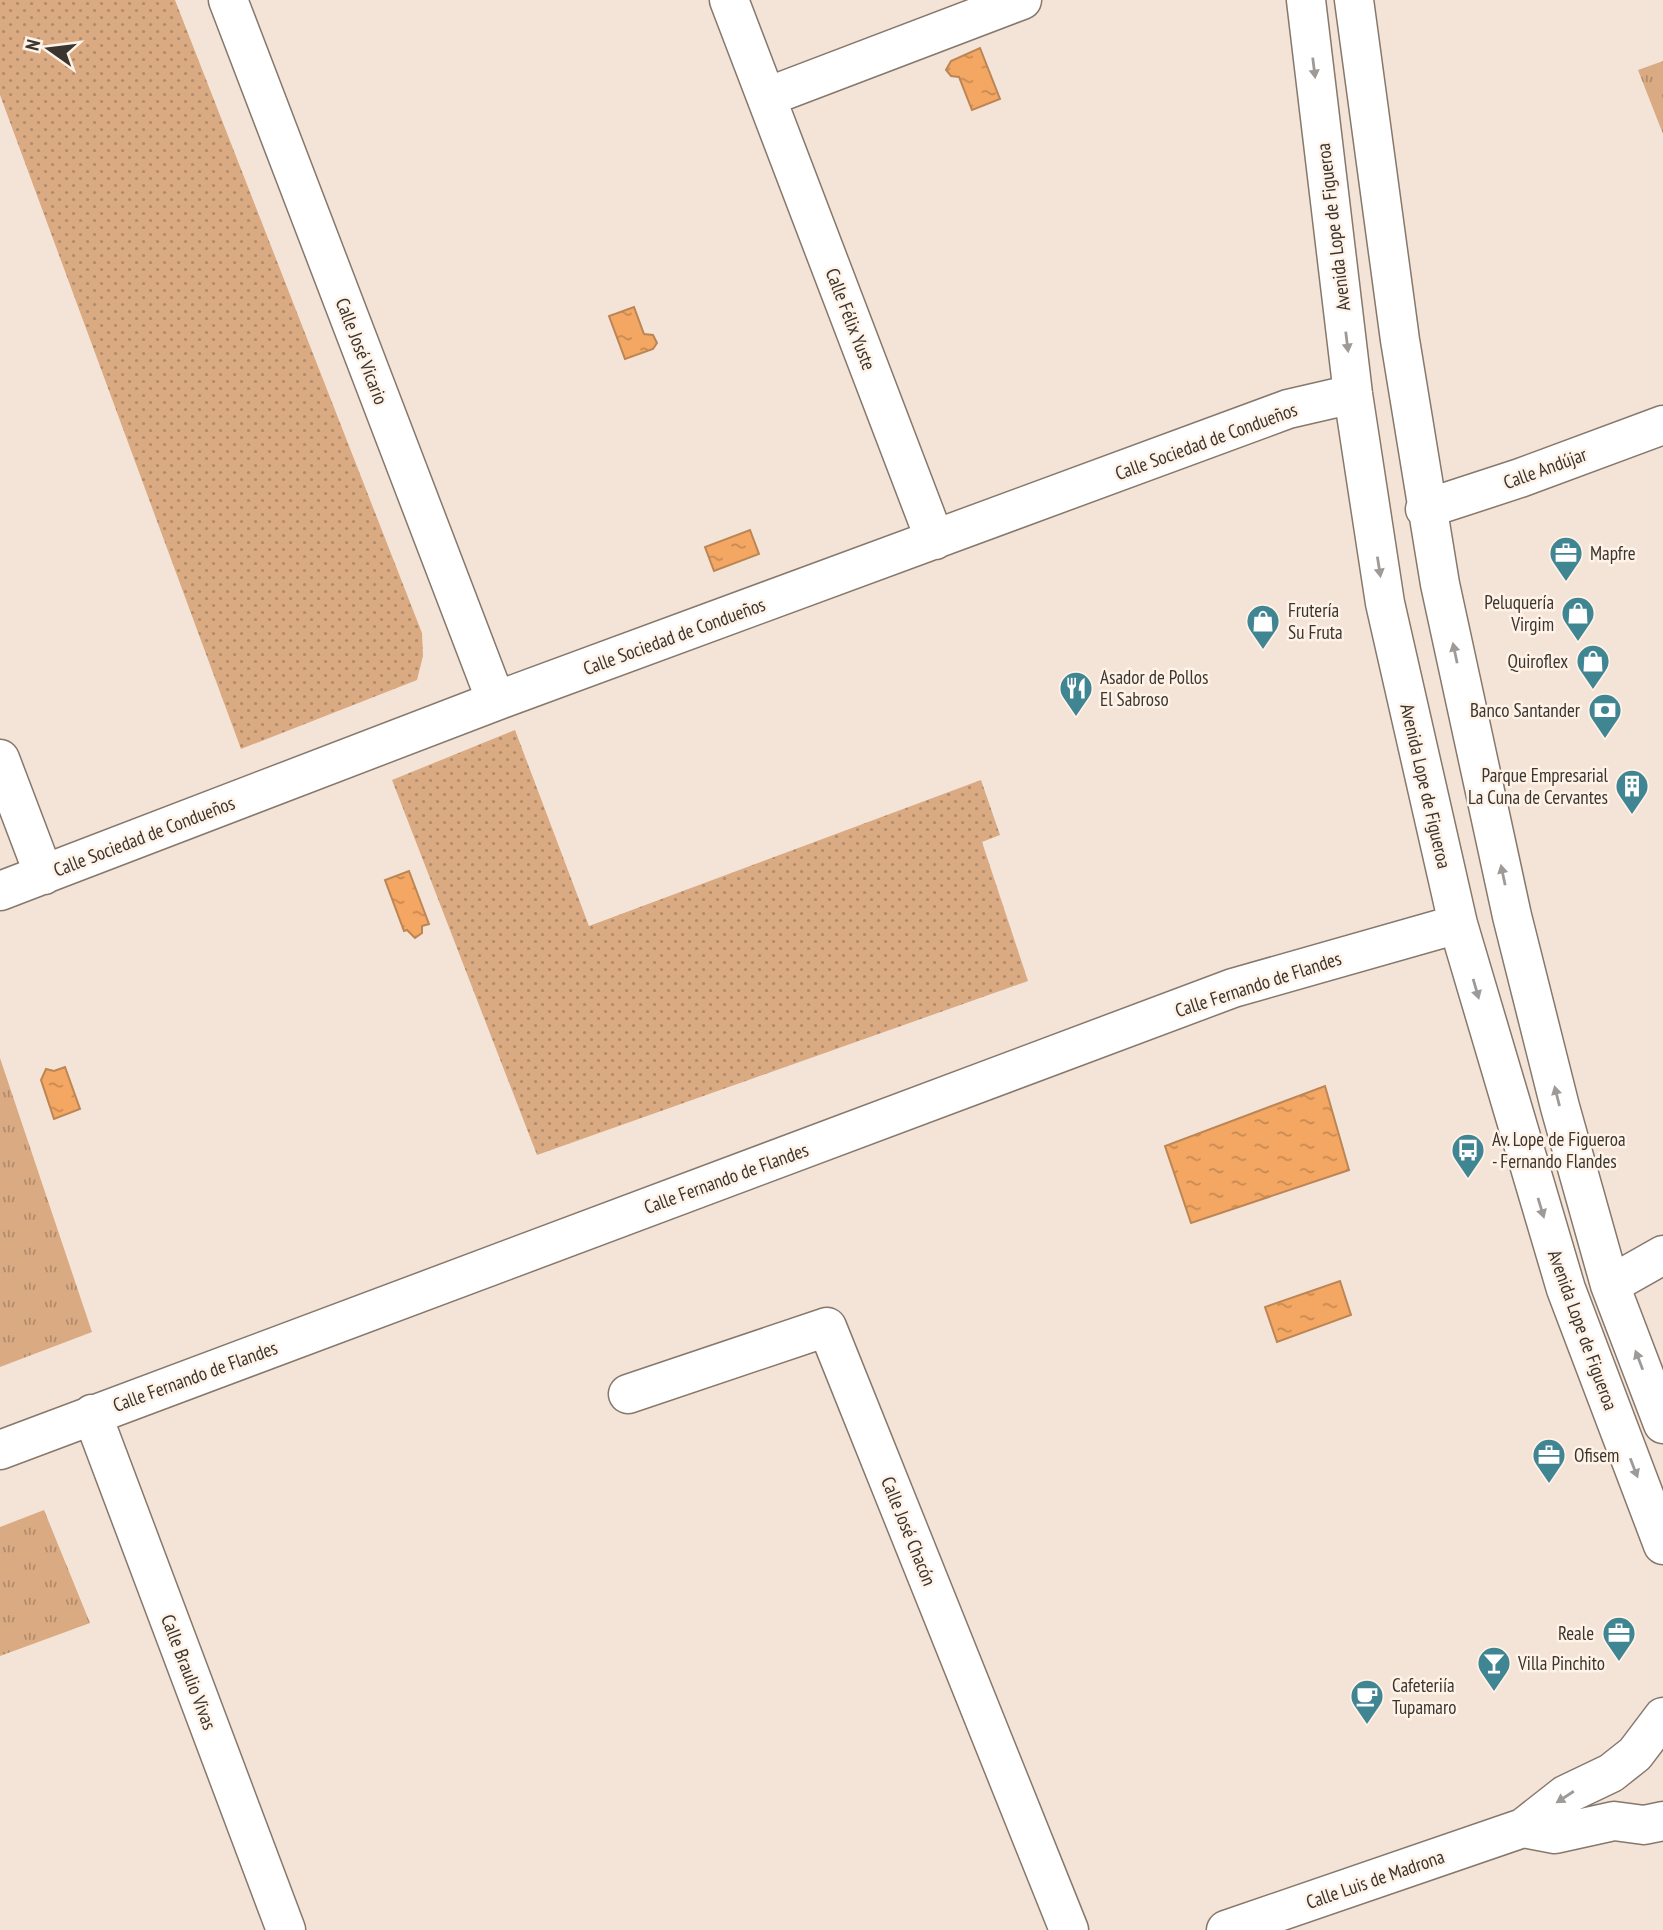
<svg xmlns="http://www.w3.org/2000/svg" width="1663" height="1930" viewBox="0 0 1663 1930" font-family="'PT Sans Narrow',sans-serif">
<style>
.grass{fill:url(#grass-tufts)}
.garden{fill:url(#garden-dots)}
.water{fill:url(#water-ripples);stroke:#bc8554;stroke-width:2}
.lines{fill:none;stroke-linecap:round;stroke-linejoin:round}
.minor-casing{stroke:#86786c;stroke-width:41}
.minor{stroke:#fff;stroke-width:38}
.oneway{fill:#9d9a98}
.labels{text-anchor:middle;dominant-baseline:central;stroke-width:5;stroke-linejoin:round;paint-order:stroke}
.street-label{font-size:19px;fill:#3b3530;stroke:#fff2e7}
.poi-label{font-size:19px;fill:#3b3530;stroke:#fff2e7;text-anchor:start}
</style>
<defs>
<pattern id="grass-tufts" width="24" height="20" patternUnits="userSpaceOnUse" patternTransform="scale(1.75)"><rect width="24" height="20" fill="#daaa82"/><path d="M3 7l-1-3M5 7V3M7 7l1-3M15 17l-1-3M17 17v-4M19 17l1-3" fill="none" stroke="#b28b6b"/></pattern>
<pattern id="garden-dots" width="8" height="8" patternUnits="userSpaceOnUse" patternTransform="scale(1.75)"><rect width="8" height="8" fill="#daaa82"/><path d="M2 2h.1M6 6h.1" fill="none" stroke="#b28b6b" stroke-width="1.8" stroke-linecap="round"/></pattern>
<pattern id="water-ripples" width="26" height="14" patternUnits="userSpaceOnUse" patternTransform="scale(1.75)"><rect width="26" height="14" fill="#f4a763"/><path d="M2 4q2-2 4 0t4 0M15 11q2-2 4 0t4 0" fill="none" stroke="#c78952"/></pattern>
</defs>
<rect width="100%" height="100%" fill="#f4e4d7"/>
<path class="grass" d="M 1663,61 L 1663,134 L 1638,70 Z
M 0,1058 L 92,1332 L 0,1367 Z
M 44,1510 L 90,1623 L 0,1656 L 0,1527 Z"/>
<path class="garden" d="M 0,0 L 175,0 L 422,633 L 423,656 L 417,680 L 241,749 L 0,95 Z
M 515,730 L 589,926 L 981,780 L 1000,835 L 982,842 L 1028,981 L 537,1155 L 392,780 Z"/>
<path class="water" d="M 980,48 L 1000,99 L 972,110 L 959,77 L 951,76 L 946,70 L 951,61 Z
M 634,307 L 644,334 L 653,335 L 657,343 L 653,349 L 625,359 L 609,316 Z
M 750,530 L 759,554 L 714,571 L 705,547 Z
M 409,871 L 429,924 L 422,926 L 422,933 L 415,938 L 407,930 L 404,931 L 385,880 Z
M 65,1067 L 80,1109 L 54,1119 L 41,1080 L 46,1069 L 54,1071 Z
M 1325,1086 L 1349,1170 L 1191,1223 L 1165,1146 Z
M 1340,1281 L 1351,1315 L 1277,1342 L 1265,1307 Z"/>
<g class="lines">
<defs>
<path id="minor" d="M 228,0 L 496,701
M 729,0 L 935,540
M 1306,0 L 1353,394 L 1385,603 L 1458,924 L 1566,1289 L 1663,1545
M 1354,0 L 1400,340 L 1440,584 L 1512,916 L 1560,1107 L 1610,1285 L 1663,1424
M 767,97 L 1022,0
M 1425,509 L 1520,478 L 1663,425
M 0,759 L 44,875
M 0,891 L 496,701 L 1288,409 L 1353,394
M 1610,1285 L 1663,1255
M 628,1394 L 827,1327 L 1069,1930
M 92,1414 L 286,1930
M 0,1450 L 1233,988 L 1458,924
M 1523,1828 L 1555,1834 L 1614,1821 L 1644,1825 L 1663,1821
M 1226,1930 L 1523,1828 L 1565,1795 L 1611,1773 L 1635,1754 L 1663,1717"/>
</defs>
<use href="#minor" class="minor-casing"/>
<use href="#minor" class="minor"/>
</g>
<defs><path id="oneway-solid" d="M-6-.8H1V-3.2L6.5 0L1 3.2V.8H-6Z" transform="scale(1.75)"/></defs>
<g class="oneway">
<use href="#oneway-solid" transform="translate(1314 68) rotate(83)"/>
<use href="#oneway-solid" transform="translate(1347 342) rotate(83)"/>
<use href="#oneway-solid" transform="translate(1379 567) rotate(81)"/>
<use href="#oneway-solid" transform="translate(1455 653) rotate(-102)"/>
<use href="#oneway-solid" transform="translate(1503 875) rotate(-102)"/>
<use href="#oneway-solid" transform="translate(1476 989) rotate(74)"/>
<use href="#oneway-solid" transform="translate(1557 1096) rotate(-104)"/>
<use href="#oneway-solid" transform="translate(1541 1208) rotate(73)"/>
<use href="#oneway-solid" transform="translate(1639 1360) rotate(-111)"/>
<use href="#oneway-solid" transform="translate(1634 1468) rotate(69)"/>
<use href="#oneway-solid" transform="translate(1565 1797) rotate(147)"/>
</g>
<defs>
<symbol id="office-pin" viewBox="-11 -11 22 30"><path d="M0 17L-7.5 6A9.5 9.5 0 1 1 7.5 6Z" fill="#408592" stroke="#fff2e7"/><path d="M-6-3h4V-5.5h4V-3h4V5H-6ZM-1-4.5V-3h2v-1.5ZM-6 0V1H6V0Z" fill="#fff"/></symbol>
<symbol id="shop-pin" viewBox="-11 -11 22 30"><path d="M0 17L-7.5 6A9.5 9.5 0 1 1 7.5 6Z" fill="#408592" stroke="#fff2e7"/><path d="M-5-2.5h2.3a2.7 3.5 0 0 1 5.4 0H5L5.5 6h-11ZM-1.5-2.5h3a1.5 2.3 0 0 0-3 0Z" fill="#fff"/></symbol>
<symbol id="restaurant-pin" viewBox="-11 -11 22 30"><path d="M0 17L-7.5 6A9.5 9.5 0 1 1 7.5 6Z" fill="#408592" stroke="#fff2e7"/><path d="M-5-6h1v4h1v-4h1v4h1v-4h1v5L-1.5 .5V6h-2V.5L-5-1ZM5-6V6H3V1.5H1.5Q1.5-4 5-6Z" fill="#fff"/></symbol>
<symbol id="bank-pin" viewBox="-11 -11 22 30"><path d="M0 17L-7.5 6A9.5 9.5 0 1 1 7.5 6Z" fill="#408592" stroke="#fff2e7"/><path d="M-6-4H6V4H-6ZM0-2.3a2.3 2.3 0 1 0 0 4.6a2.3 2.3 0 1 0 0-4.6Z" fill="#fff"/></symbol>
<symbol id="building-pin" viewBox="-11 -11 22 30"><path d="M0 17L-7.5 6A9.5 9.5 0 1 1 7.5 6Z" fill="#408592" stroke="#fff2e7"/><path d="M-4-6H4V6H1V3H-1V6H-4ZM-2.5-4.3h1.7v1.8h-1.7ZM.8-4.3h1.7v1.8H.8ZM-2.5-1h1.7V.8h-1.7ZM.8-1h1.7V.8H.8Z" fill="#fff"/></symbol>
<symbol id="bus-pin" viewBox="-11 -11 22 30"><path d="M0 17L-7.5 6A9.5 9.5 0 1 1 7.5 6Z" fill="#408592" stroke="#fff2e7"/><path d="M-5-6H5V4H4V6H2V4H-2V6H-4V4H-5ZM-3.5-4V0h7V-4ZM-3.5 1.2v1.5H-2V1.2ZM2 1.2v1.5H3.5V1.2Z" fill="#fff"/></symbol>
<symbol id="bar-pin" viewBox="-11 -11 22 30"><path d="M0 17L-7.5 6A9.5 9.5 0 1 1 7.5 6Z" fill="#408592" stroke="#fff2e7"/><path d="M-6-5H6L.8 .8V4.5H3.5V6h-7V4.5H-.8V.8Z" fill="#fff"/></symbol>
<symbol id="cafe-pin" viewBox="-11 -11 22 30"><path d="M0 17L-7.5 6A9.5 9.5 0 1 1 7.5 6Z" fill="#408592" stroke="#fff2e7"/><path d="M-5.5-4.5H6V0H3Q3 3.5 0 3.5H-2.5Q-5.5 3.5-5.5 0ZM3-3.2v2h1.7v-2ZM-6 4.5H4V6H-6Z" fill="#fff"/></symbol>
</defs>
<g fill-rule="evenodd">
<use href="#office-pin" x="1547" y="534" width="38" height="52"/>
<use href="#shop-pin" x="1559" y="594" width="38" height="52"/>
<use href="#shop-pin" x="1244" y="602" width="38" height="52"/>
<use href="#shop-pin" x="1574" y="642" width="38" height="52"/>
<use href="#restaurant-pin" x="1057" y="669" width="38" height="52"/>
<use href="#bank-pin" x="1586" y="691" width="38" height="52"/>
<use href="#building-pin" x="1613" y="767" width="38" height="52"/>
<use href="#bus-pin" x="1449" y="1131" width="38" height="52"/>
<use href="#office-pin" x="1530" y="1436" width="38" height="52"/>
<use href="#office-pin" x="1600" y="1614" width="38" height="52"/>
<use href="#bar-pin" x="1475" y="1644" width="38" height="52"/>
<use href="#cafe-pin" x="1348" y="1677" width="38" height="52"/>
</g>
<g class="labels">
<g class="street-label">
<text transform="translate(1333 227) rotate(-97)">Avenida Lope de Figueroa</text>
<text transform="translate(851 319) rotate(69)">Calle Félix Yuste</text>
<text transform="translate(362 351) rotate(69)">Calle José Vicario</text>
<text transform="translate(1206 441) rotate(-20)">Calle Sociedad de Condueños</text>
<text transform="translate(1545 468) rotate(-20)">Calle Andújar</text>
<text transform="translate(674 636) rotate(-20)">Calle Sociedad de Condueños</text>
<text transform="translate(1426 786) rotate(77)">Avenida Lope de Figueroa</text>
<text transform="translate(144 836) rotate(-21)">Calle Sociedad de Condueños</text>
<text transform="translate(1258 984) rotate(-18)">Calle Fernando de Flandes</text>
<text transform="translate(726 1178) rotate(-20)">Calle Fernando de Flandes</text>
<text transform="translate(1583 1330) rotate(70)">Avenida Lope de Figueroa</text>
<text transform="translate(195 1376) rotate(-20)">Calle Fernando de Flandes</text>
<text transform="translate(909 1531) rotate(68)">Calle José Chacón</text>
<text transform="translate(189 1672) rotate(69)">Calle Braulio Vivas</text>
<text transform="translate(1375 1879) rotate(-19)">Calle Luis de Madrona</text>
</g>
<g class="poi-label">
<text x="1590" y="553">Mapfre</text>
<text x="1554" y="602" text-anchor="end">Peluquería<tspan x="1554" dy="22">Virgim</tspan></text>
<text x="1288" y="610">Frutería<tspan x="1288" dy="22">Su Fruta</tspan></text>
<text x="1568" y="661" text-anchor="end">Quiroflex</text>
<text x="1100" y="677">Asador de Pollos<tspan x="1100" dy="22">El Sabroso</tspan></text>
<text x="1580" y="710" text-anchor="end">Banco Santander</text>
<text x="1608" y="775" text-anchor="end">Parque Empresarial<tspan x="1608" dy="22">La Cuna de Cervantes</tspan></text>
<text x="1492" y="1139">Av. Lope de Figueroa<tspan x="1492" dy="22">- Fernando Flandes</tspan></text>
<text x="1574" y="1455">Ofisem</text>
<text x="1594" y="1633" text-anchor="end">Reale</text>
<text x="1518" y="1663">Villa Pinchito</text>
<text x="1392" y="1685">Cafeteriía<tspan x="1392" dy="22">Tupamaro</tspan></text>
</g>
</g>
<g transform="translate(49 49) rotate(284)" stroke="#fff2e7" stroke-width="5" paint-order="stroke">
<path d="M0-5L12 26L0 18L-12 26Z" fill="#3b3530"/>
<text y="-10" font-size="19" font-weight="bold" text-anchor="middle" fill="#3b3530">N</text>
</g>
</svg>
